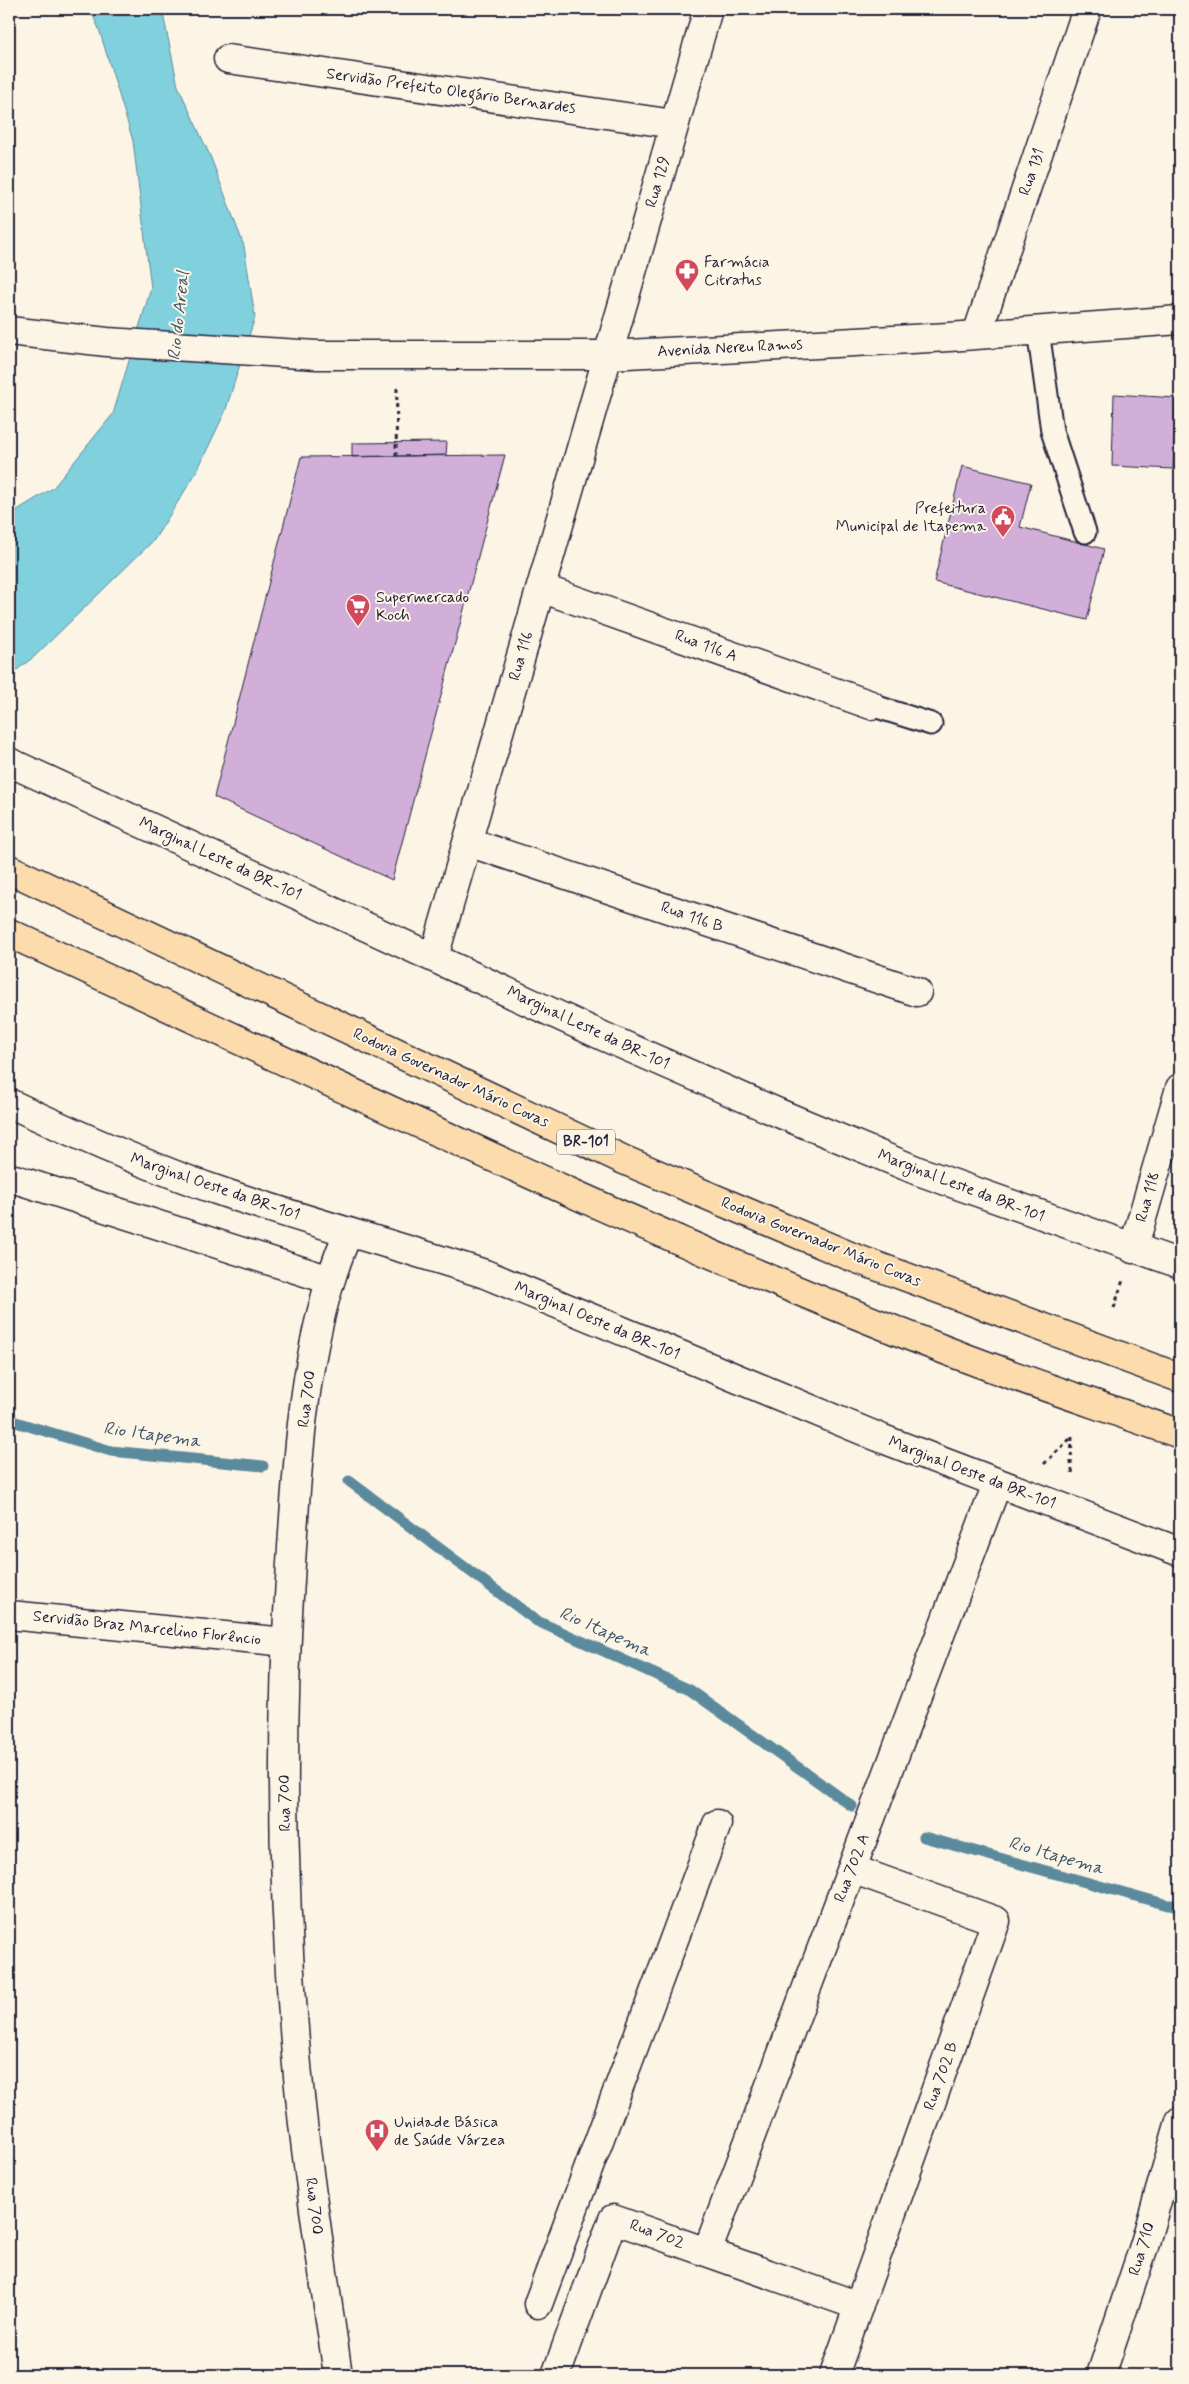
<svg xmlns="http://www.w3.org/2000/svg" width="1189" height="2384" viewBox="0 0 1189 2384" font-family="Mynerve,sans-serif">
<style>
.water{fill:#81d0de;stroke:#5b8a9d}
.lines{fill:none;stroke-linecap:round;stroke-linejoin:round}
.stream{stroke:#5b8a9d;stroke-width:11}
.building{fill:#d2afd9;stroke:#22223b}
.lane-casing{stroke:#22223b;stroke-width:25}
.street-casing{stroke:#22223b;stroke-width:31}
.secondary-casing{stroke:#22223b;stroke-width:31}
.highway-casing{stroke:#22223b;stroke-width:31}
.path{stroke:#22223b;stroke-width:3;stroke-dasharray:4 4;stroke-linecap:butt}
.lane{stroke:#fcf5e5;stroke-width:21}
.street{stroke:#fcf5e5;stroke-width:28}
.secondary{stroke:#fcf5e5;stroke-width:28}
.highway{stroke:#fcdcac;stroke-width:28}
.labels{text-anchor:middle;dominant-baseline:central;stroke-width:4;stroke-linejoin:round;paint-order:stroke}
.shield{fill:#fcf5e5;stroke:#63616e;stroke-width:1}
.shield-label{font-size:15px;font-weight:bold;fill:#22223b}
.street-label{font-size:16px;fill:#22223b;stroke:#fcf5e5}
.poi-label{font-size:16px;fill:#22223b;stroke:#fcf5e5;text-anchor:start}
.water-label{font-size:18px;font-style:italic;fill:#3e566c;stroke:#fcf5e5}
</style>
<rect width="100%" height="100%" fill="#fcf5e5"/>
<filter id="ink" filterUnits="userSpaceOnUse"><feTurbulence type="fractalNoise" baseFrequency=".02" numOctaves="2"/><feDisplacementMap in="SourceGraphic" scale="10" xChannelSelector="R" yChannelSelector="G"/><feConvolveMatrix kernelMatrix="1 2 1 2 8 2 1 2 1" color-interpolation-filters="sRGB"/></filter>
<g filter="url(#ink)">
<path class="water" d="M 90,9 L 162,9 L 178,86 L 211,158 L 244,246 L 255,317 L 225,412 L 196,473 L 154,540 L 35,656 L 9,676 L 9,515 L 53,488 L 113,414 L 151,288 L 133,141 L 99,29 Z"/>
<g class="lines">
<path class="stream" d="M 9,1420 L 111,1451 L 263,1466
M 349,1481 L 537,1621 L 690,1690 L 852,1806
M 924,1837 L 1168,1905 L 1180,1905"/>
</g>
<path class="building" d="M 1114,394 L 1176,398 L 1173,469 L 1112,466 Z
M 447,442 L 446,455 L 352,457 L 352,443 Z
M 505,455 L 392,880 L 214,797 L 301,457 Z
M 962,466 L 1031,483 L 1020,527 L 1104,549 L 1087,620 L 934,582 Z"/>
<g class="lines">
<defs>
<path id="lane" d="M 1038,330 L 1052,431 L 1085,532
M 871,705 L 931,724"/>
<path id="street" d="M 228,59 L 674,124
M 977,334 L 1087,9
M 541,588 L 871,705
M 468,842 L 917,992
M 15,1179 L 330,1280
M 9,1615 L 286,1642
M 707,2252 L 997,1484
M 538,2304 L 717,1824
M 556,2375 L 613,2219 L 859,2306
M 834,2375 L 996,1921 L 852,1869
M 1101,2375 L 1144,2246 L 1180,2121"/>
<path id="secondary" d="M 9,331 L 107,342 L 317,355 L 608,355 L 949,337 L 1180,320
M 9,762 L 605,1037 L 781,1114 L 918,1171 L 1180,1264
M 434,957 L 708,9
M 9,1103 C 81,1137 153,1169 228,1194 C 313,1223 400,1246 485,1274 L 883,1439 L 1180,1552
M 1133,1249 L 1180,1088
M 338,2375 C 323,2269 305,2161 296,2054 C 282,1891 280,1726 291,1563 C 297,1470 302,1372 330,1282 C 335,1266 341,1249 348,1233"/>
<path id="highway" d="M 9,869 L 624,1160 L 852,1257 L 1180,1378
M 9,933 C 319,1076 626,1226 945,1350 C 1022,1380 1102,1406 1180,1434"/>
</defs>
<use href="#lane" class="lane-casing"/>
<use href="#street" class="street-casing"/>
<use href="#secondary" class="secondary-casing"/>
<use href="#highway" class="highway-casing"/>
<path class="path" d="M 396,456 L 397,387
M 1114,1308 L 1123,1280
M 1072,1437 L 1071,1463 L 1073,1476
M 1044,1464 L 1072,1437"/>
<use href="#lane" class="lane"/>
<use href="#street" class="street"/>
<use href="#secondary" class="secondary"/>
<use href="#highway" class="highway"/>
</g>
</g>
<defs>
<symbol id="pharmacy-pin" viewBox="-11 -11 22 30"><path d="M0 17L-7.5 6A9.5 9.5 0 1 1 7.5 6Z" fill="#d1495b" stroke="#fcf5e5"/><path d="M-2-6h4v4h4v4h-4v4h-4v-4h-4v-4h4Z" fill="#fff"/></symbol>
<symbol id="civic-pin" viewBox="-11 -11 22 30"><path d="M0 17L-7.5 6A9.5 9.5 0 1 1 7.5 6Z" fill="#d1495b" stroke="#fcf5e5"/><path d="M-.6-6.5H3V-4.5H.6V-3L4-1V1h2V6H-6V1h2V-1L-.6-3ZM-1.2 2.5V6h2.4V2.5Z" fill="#fff"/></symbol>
<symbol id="supermarket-pin" viewBox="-11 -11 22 30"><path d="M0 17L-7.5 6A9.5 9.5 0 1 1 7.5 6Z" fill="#d1495b" stroke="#fcf5e5"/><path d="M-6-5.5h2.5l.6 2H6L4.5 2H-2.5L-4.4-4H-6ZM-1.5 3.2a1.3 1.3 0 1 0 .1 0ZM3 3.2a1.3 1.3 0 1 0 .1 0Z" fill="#fff"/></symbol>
<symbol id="hospital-pin" viewBox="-11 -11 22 30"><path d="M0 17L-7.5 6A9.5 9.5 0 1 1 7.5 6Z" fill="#d1495b" stroke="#fcf5e5"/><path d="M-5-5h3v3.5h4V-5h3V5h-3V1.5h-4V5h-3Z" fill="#fff"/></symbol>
</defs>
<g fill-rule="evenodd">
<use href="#pharmacy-pin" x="673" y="257" width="28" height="38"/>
<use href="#civic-pin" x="989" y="503" width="28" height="38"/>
<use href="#supermarket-pin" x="344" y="592" width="28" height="38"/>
<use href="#hospital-pin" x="363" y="2117" width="28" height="38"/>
</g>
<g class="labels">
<rect class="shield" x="557" y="1129.5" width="58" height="25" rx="4"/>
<g class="shield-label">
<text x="586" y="1142">BR-101</text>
</g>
<g class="street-label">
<text transform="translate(451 91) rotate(8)">Servidão Prefeito Olegário Bernardes</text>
<text transform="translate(1032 172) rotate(-71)">Rua 131</text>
<text transform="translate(658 182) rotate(-74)">Rua 129</text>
<text transform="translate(730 348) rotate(-3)">Avenida Nereu Ramos</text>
<text transform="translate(706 646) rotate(20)">Rua 116 A</text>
<text transform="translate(521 656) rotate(-74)">Rua 116</text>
<text transform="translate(220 859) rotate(25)">Marginal Leste da BR-101</text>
<text transform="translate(692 917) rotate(19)">Rua 116 B</text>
<text transform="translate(588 1028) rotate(25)">Marginal Leste da BR-101</text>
<text transform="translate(451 1078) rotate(25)">Rodovia Governador Mário Covas</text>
<text transform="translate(961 1186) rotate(21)">Marginal Leste da BR-101</text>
<text transform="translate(215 1187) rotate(19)">Marginal Oeste da BR-101</text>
<text transform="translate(1148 1197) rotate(-74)">Rua 118</text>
<text transform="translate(821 1242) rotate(22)">Rodovia Governador Mário Covas</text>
<text transform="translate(597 1321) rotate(23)">Marginal Oeste da BR-101</text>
<text transform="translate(307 1399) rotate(-83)">Rua 700</text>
<text transform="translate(972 1473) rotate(21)">Marginal Oeste da BR-101</text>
<text transform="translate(147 1628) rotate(6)">Servidão Braz Marcelino Florêncio</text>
<text transform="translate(285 1803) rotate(-91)">Rua 700</text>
<text transform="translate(852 1868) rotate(-69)">Rua 702 A</text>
<text transform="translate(941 2076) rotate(-70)">Rua 702 B</text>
<text transform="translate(314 2206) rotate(83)">Rua 700</text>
<text transform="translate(657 2234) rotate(20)">Rua 702</text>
<text transform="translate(1142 2249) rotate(-73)">Rua 710</text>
</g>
<g class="poi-label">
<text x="704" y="262">Farmácia<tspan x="704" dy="18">Citratus</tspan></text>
<text x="986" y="508" text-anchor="end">Prefeitura<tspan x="986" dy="18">Municipal de Itapema</tspan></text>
<text x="376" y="597">Supermercado<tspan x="376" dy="18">Koch</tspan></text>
<text x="394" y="2122">Unidade Básica<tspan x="394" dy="18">de Saúde Várzea</tspan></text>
</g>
<g class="water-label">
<text transform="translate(179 316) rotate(-84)">Rio do Areal</text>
<text transform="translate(152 1435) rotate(8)">Rio Itapema</text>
<text transform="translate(605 1632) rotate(24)">Rio Itapema</text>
<text transform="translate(1056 1856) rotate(16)">Rio Itapema</text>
</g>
</g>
<rect width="1189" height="2384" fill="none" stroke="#fcf5e5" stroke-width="30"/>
<rect x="15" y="15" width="1159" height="2354" fill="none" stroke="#22223b" stroke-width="2" filter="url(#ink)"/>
</svg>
